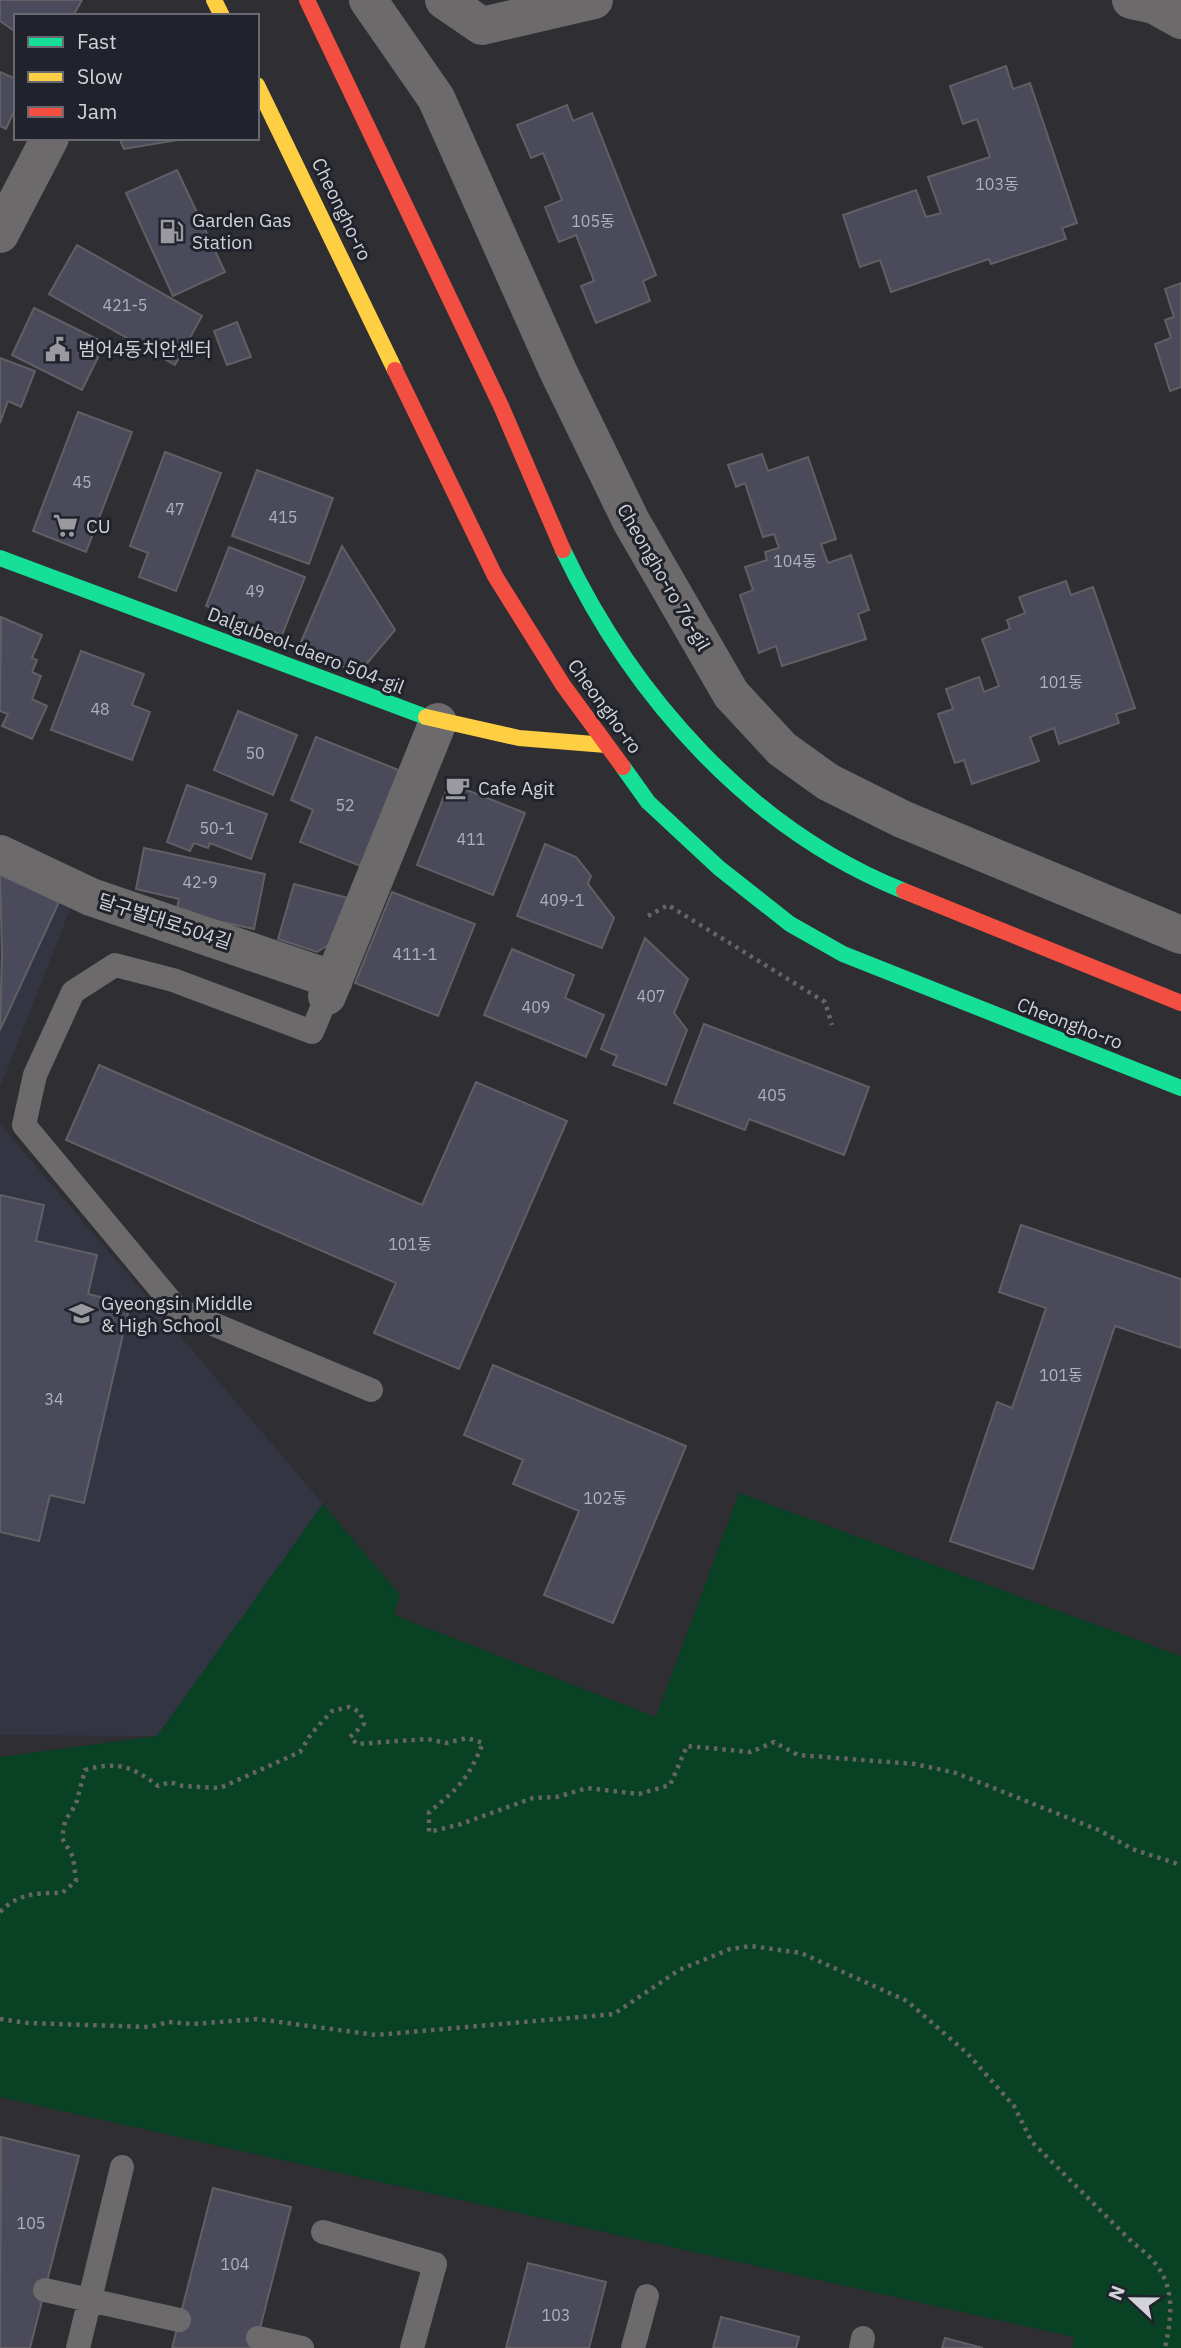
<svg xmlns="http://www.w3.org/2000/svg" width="1181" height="2348" viewBox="0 0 1181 2348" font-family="'IBM Plex Sans','Noto Sans KR',sans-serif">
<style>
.built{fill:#333543}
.green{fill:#084123}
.building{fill:#4a4a5a;stroke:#606064;stroke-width:2}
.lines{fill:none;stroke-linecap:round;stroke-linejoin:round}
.path{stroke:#666566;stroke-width:4.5;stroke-dasharray:3.5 5;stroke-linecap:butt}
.lane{stroke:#6c6a6a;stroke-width:24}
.street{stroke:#6c6a6a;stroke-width:38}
.fast{stroke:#16e098;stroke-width:16}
.slow{stroke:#ffcf43;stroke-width:16}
.jam{stroke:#f24e42;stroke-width:16}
.labels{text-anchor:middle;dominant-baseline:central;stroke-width:6;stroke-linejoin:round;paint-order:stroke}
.number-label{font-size:16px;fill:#b0b1b9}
.street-label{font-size:19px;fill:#d2d3d9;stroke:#21232c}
.poi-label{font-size:19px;fill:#d2d3d9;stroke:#21232c;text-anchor:start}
</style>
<rect width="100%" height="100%" fill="#2e2e33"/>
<path class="built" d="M 0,869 L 73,902 L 0,1088 Z
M 0,1124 L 323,1504 L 157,1736 L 0,1735 Z"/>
<path class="green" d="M 739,1493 L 1181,1656 L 1181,2348 L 1073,2348 L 1074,2337 L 0,2097 L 0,1757 L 157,1736 L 323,1504 L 400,1595 L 394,1615 L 656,1717 Z"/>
<path class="building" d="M 0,0 L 82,0 L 73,16 L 16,16 L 16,32 L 0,21 Z
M 1006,66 L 1013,89 L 1030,83 L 1077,223 L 1062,228 L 1066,239 L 991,264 L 989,259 L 891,292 L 880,260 L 860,267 L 843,215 L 916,190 L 926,217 L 941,213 L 928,177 L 990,157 L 977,119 L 963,124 L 950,86 Z
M 0,72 L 16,79 L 16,107 L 6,129 L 0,126 Z
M 567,105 L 573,121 L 592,113 L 656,275 L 643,281 L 650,301 L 596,323 L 581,286 L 594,281 L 576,235 L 559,242 L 545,207 L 562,200 L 543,153 L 531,158 L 517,125 Z
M 119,138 L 184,138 L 184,139 L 124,149 Z
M 177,170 L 225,272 L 173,296 L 126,193 Z
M 77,245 L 202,316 L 175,365 L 49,294 Z
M 1181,283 L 1181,387 L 1170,391 L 1155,344 L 1171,338 L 1165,320 L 1174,317 L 1165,289 Z
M 34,308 L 105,343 L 82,390 L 12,355 Z
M 237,322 L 251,357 L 227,365 L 214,331 Z
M 0,358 L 35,371 L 21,407 L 8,401 L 0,423 Z
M 78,412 L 132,432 L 86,552 L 33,531 Z
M 165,452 L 221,473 L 176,591 L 139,577 L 148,553 L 130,546 Z
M 762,454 L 768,471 L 808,457 L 836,539 L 821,544 L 828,563 L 851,555 L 869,610 L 858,614 L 866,639 L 782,666 L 776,646 L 759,653 L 740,595 L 753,590 L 745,567 L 767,560 L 765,552 L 779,548 L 774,534 L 763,537 L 745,483 L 736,487 L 728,465 Z
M 257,470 L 333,498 L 309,564 L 232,536 Z
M 342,546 L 395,630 L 359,673 L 298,649 Z
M 229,547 L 305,577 L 282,635 L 206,606 Z
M 1066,581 L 1071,595 L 1093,587 L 1135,708 L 1116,714 L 1119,723 L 1059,744 L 1054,728 L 1030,737 L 1039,761 L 972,784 L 964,760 L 955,763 L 938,714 L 953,709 L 946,689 L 979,677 L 984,692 L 999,686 L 982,639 L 1010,629 L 1007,620 L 1025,613 L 1019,597 Z
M 1,617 L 42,635 L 32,658 L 37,660 L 32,672 L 41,676 L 32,699 L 47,706 L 32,739 L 2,726 L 8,714 L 0,711 Z
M 81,651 L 144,674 L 132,705 L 150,712 L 132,760 L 51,730 Z
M 238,711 L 297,735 L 273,795 L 214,770 Z
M 316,737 L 401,771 L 363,867 L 300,842 L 313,810 L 291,800 Z
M 449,783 L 525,813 L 493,895 L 417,865 Z
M 187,785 L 267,814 L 251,859 L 210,843 L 208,848 L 194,843 L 190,851 L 167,842 Z
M 545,844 L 576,857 L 591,876 L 588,884 L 614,918 L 602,948 L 517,916 Z
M 144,848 L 265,874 L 254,929 L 176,912 L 179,899 L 136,889 Z
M 0,875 L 59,902 L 0,1030 L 2,953 Z
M 294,884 L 348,898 L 333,942 L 317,952 L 278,939 Z
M 392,892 L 475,924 L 438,1016 L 355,983 Z
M 645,938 L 688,979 L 674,1013 L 687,1030 L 666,1085 L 613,1065 L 617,1056 L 601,1049 Z
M 512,949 L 574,975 L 565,998 L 604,1015 L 586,1057 L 484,1015 Z
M 704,1024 L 869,1087 L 844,1155 L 749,1119 L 745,1130 L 674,1103 Z
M 99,1065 L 422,1205 L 476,1082 L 567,1121 L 459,1369 L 374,1333 L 396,1283 L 66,1140 Z
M 0,1195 L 44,1205 L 36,1241 L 97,1255 L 88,1294 L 130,1304 L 84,1503 L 50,1495 L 39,1541 L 0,1532 Z
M 1021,1225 L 1181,1279 L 1181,1348 L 1115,1326 L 1033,1569 L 950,1541 L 997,1402 L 1012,1408 L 1046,1308 L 999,1292 Z
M 493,1365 L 686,1446 L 613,1623 L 544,1595 L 579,1511 L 513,1484 L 523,1460 L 464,1435 Z
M 1,2137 L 79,2156 L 30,2348 L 0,2348 Z
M 213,2188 L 291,2207 L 255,2348 L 172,2348 Z
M 528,2263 L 606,2282 L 589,2348 L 506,2348 Z
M 721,2317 L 799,2337 L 796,2348 L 713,2348 Z
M 945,2338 L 983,2348 L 942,2348 Z"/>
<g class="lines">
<path class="path" d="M 648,916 L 668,905 L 825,1002 L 832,1025
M 0,1912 C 19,1893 36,1893 62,1893 L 76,1881 L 73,1857 L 62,1838 L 65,1821 L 76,1804 L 85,1770 C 117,1761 132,1766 158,1786 L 170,1782 L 183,1786 L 220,1788 L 300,1752 L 311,1734 L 332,1711 L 349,1707 L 360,1712 L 364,1724 L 350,1737 L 357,1744 L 428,1739 L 446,1743 L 467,1738 L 483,1743 C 468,1779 459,1788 429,1812 L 429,1832 L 461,1824 L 533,1798 L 557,1797 L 587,1788 L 639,1794 L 670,1785 L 687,1746 L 751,1752 L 774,1742 L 798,1755 L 915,1764 L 956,1773 L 1101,1831 L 1132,1849 L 1181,1865
M 0,2019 L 28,2023 L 149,2027 L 169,2022 L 193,2024 L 257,2019 L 376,2035 L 614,2014 L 679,1970 L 730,1949 L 751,1946 L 801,1953 L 907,2001 L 968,2054 L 1014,2106 L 1032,2142 L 1133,2243 C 1174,2272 1175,2303 1165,2348"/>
<path class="lane" d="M 327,996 L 312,1032 L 173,980 L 115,965 L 73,992 L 35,1075 L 24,1125 L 177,1309 L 371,1390
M 323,2232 L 435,2264 L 412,2348
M 45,2290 L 179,2320
M 258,2338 L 302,2348
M 78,2348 L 122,2167
M 633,2348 L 647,2296
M 861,2348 L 863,2338"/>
<path class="street" d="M 368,0 L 436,98 L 558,371 L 631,521 L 731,694 L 782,749 L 828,782 L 902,819 L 1181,935
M 444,0 L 482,26 L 594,0
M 1131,0 L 1154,5 L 1181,20
M 0,234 L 50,138
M 0,854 L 91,897 L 334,980
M 327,996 L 438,722"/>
<path class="fast" d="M 563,550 C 633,697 751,830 904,891
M 0,558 L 426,717
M 623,767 L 648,802 L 719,868 L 790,924 L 843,954 L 1181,1088"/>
<path class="slow" d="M 214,0 L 222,16
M 257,85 L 395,370
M 426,717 L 519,738 L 606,745"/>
<path class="jam" d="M 307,0 L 501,406 L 563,550
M 395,370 L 495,576 L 563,685 L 623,767
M 904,891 L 1181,1003"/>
</g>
<defs>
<symbol id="fuel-bare" viewBox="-9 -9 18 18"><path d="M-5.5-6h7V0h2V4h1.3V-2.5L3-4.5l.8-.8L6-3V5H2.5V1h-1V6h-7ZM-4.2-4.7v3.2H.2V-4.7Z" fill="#99999f" stroke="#21232c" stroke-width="2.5" paint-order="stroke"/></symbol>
<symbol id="civic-bare" viewBox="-9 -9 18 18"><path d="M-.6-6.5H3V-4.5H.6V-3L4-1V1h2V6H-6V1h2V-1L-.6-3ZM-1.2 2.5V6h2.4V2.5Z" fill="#99999f" stroke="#21232c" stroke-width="2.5" paint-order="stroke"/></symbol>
<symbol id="supermarket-bare" viewBox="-9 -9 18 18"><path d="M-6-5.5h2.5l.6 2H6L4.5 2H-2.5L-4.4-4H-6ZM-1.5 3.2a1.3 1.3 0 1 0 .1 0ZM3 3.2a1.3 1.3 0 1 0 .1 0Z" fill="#99999f" stroke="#21232c" stroke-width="2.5" paint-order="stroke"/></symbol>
<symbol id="cafe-bare" viewBox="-9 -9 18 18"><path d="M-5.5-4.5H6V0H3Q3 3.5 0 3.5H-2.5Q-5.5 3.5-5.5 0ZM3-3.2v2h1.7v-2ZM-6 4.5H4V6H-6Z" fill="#99999f" stroke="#21232c" stroke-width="2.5" paint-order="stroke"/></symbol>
<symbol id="school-bare" viewBox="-9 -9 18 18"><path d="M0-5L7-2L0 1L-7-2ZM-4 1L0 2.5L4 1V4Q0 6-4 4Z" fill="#99999f" stroke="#21232c" stroke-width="2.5" paint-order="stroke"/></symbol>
</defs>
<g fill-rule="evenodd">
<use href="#fuel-bare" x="154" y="214" width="35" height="35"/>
<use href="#civic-bare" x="40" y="332" width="35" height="35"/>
<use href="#supermarket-bare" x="48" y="508" width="35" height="35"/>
<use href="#cafe-bare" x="440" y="770" width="35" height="35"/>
<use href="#school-bare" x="64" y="1296" width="35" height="35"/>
</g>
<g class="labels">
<g class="number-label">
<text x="997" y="184">103동</text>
<text x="593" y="221">105동</text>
<text x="125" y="305">421-5</text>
<text x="82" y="482">45</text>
<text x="175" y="509">47</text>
<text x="283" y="517">415</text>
<text x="795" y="561">104동</text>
<text x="255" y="591">49</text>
<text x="1061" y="682">101동</text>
<text x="100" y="709">48</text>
<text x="255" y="753">50</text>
<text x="345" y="805">52</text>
<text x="217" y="828">50-1</text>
<text x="471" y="839">411</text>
<text x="200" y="882">42-9</text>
<text x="562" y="900">409-1</text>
<text x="415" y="954">411-1</text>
<text x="651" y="996">407</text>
<text x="536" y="1007">409</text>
<text x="772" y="1095">405</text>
<text x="410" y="1244">101동</text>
<text x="1061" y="1375">101동</text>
<text x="54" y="1399">34</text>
<text x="605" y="1498">102동</text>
<text x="31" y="2223">105</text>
<text x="235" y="2264">104</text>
<text x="556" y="2315">103</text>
</g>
<g class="street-label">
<text transform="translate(342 209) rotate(64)">Cheongho-ro</text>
<text transform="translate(664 577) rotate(60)">Cheongho-ro 76-gil</text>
<text transform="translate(306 650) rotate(21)">Dalgubeol-daero 504-gil</text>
<text transform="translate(605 706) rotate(54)">Cheongho-ro</text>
<text transform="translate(165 921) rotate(18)">달구벌대로504길</text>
<text transform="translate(1070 1023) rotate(21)">Cheongho-ro</text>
</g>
<g class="poi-label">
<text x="192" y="220">Garden Gas<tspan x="192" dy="22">Station</tspan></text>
<text x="78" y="349">범어4동치안센터</text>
<text x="86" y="526">CU</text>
<text x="478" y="788">Cafe Agit</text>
<text x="101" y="1303">Gyeongsin Middle<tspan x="101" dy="22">&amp; High School</tspan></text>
</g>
</g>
<rect x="14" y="14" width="245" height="126" fill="#21232c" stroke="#686971" stroke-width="2"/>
<rect x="28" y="37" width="35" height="10" fill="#16e098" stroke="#686971" stroke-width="2"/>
<text x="77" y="49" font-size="21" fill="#d2d3d9">Fast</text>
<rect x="28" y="72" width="35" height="10" fill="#ffcf43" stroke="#686971" stroke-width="2"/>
<text x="77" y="84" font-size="21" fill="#d2d3d9">Slow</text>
<rect x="28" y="107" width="35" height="10" fill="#f24e42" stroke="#686971" stroke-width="2"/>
<text x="77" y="119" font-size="21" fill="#d2d3d9">Jam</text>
<g transform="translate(1132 2299) rotate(292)" stroke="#21232c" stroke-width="5" paint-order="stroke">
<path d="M0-5L12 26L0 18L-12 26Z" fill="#d2d3d9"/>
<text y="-10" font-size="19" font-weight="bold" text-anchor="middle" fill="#d2d3d9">N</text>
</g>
</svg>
